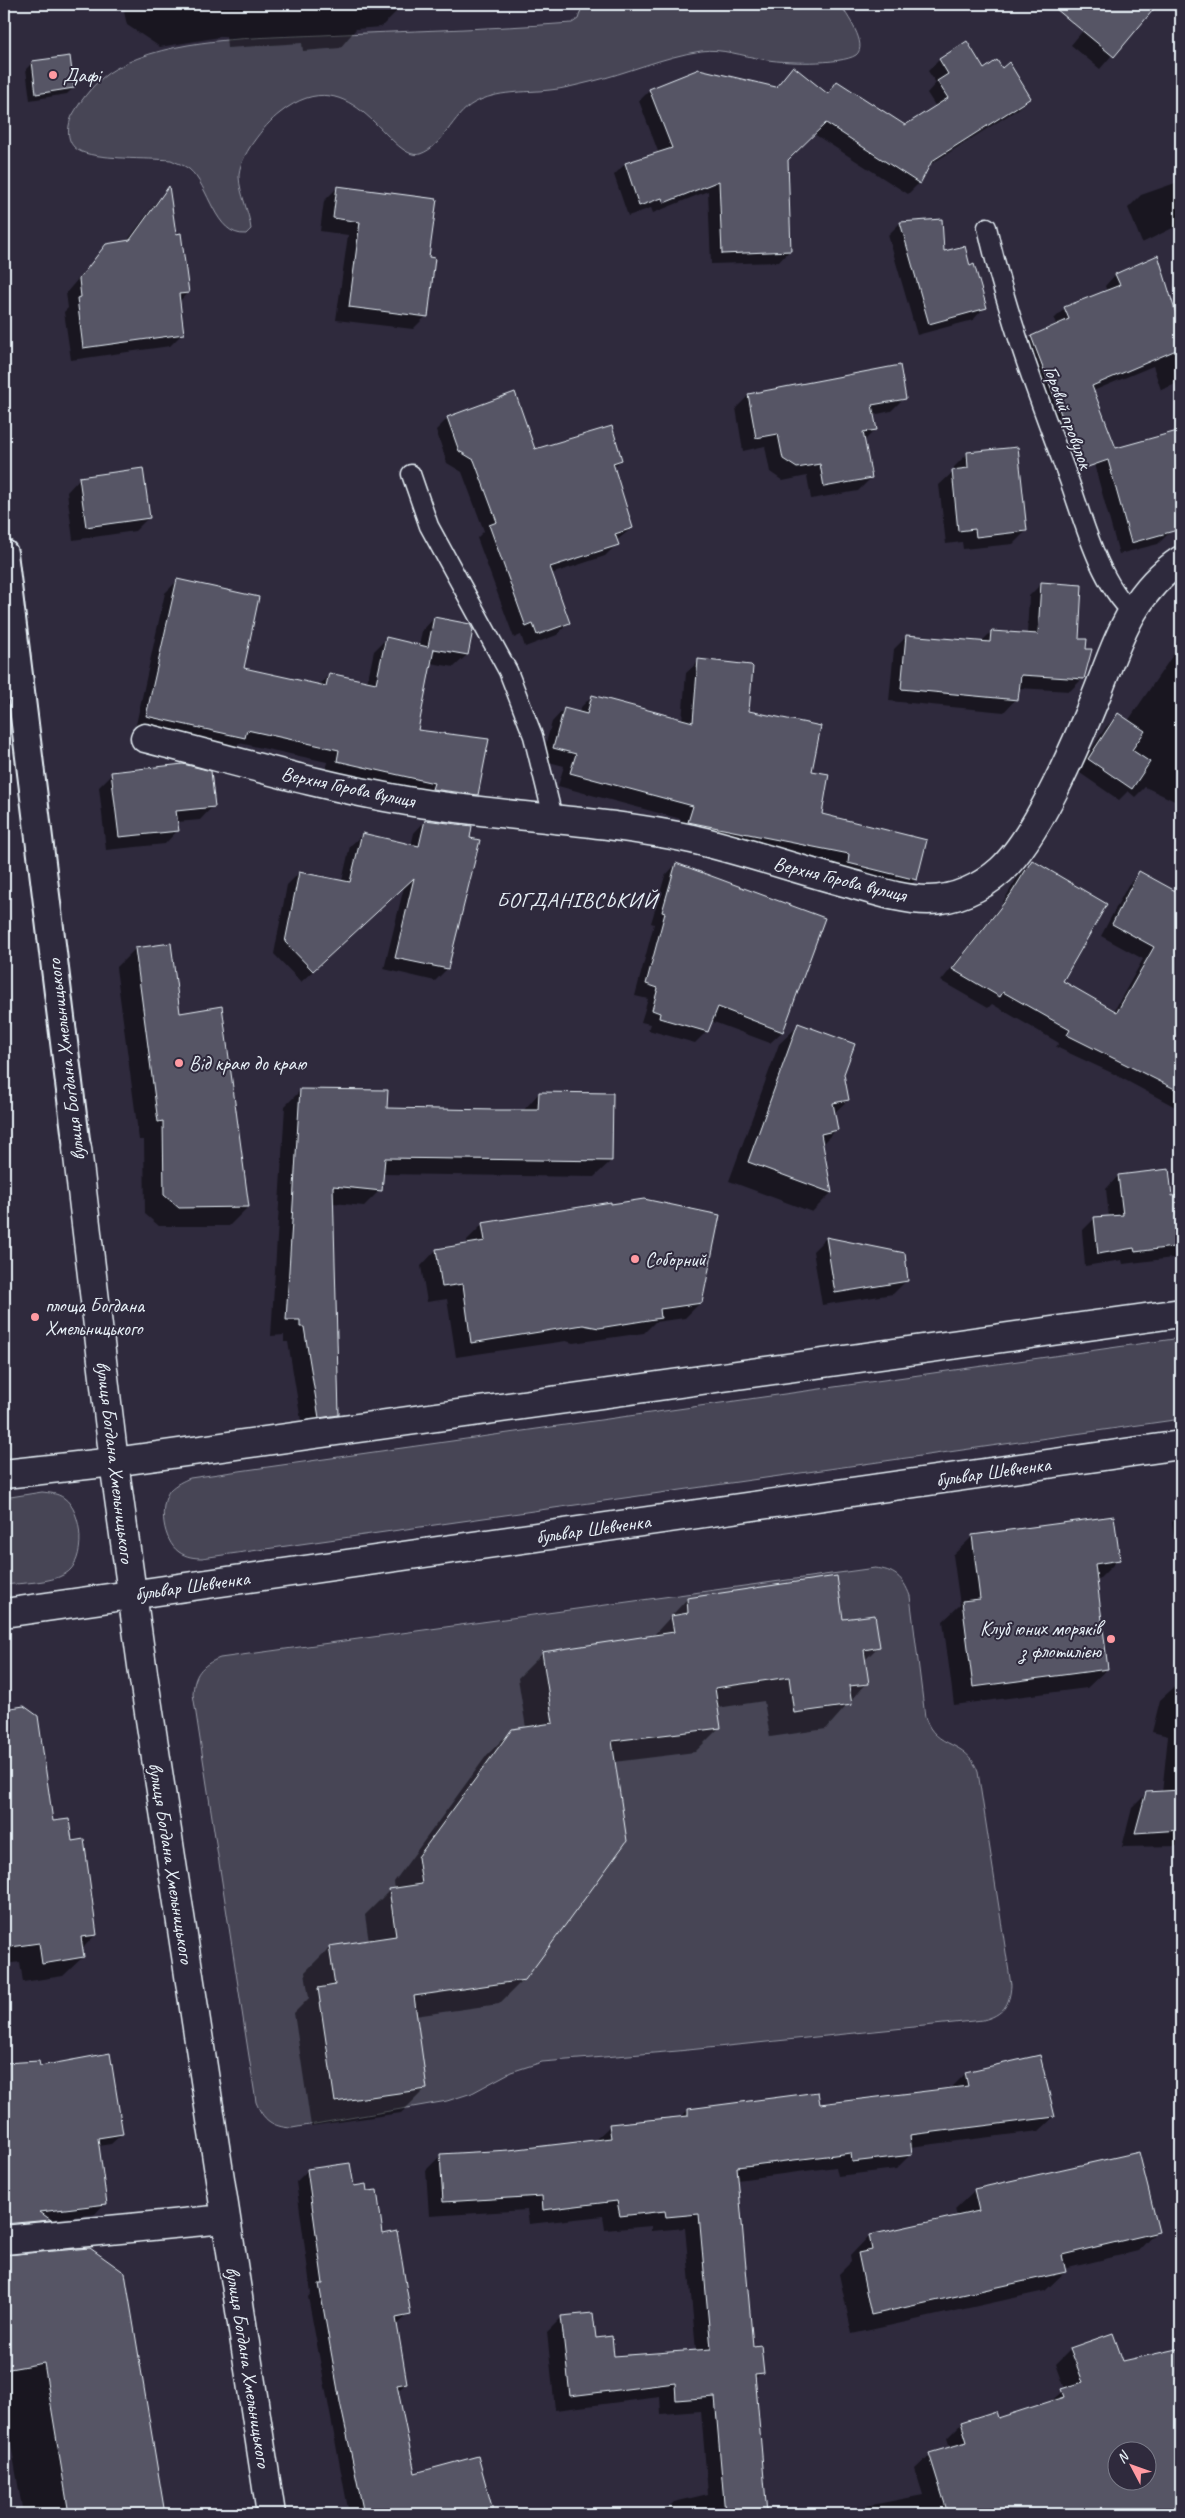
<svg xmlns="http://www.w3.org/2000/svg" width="1185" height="2518" viewBox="0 0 1185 2518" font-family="Caveat,sans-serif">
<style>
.green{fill:#464455;stroke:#979aa6}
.shadow{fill:#0007;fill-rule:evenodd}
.building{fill:#575565;stroke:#e8f1f8;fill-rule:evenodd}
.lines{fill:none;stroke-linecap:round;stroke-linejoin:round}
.service-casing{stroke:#e8f1f8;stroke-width:21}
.pedestrian-casing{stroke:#e8f1f8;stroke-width:30}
.minor-casing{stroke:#e8f1f8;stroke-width:31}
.secondary-casing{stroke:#e8f1f8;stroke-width:31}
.service{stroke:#2f2a3d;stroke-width:18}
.pedestrian{stroke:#2f2a3d;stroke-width:26}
.minor{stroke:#2f2a3d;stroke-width:28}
.secondary{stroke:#2f2a3d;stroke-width:28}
.poi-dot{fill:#ff9aa2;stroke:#2f2a3d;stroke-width:2}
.labels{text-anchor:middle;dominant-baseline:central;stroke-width:4;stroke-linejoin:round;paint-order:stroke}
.poi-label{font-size:20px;fill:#e8f1f8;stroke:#2f2a3d;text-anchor:start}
.street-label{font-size:20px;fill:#e8f1f8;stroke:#2f2a3d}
.quarter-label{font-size:22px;letter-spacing:1px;fill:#e8f1f8;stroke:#2f2a3d}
</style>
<rect width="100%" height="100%" fill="#2f2a3d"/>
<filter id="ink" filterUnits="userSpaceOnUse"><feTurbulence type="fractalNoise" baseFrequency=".02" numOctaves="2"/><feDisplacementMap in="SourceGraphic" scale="10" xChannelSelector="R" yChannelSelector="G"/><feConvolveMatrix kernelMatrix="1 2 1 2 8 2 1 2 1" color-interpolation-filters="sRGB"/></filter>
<g filter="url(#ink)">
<path class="green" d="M 583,4 L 840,4 C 846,14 869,45 856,55 C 841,65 781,63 762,59 C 743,56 721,48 701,51 C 663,57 627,73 590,82 C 577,85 563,89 550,90 C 523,93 498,90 474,103 C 452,115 444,146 420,154 C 389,163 354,54 280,113 C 264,125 238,158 239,177 C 240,195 249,211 251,229 L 246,234 C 214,236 210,186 189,169 C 184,165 177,163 171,160 C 150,158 93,160 78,150 C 66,143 67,127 72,116 C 82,98 97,79 115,69 C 170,37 259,38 322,35 C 405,31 489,29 572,23 L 578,19 Z
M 1181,1338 L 1181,1419 L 202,1558 C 194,1558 186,1557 179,1552 C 163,1541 158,1506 170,1490 C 176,1484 183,1481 190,1478 Z
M 42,1492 C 50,1493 57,1493 64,1498 C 83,1511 87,1562 65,1574 C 51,1583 20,1583 4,1585 L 4,1498 Z
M 875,1568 C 894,1570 903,1577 910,1596 L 925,1717 C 936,1751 966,1738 978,1772 L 1011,1985 C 1010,2005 1003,2015 983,2020 L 678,2051 L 542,2062 L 511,2072 L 472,2093 L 447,2101 L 292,2128 C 272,2127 263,2120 256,2102 L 193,1694 C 194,1675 201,1665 220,1658 Z"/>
<path class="shadow" d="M 129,4 L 397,4 L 398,10 L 381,27 L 356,29 L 340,48 L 303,51 L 302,43 L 227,48 L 226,36 L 160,47 L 127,25 L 124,12 Z
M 469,4 L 524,4 L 470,7 Z
M 1105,4 L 1156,4 L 1100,69 L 1071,45 Z
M 966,43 L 984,71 L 1002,70 L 1029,98 L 1018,109 L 928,166 L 919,183 L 908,194 L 814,134 L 787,160 L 790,250 L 779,262 L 711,264 L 708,191 L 653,213 L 651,208 L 628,216 L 614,175 L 625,164 L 659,154 L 639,101 L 650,90 L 775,88 L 793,68 L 826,94 L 837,82 L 905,126 L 936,107 L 927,93 L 936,83 L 928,71 L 939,60 Z
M 33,62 L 73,88 L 67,94 L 30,100 L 26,69 Z
M 1181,181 L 1181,224 L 1142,243 L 1128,208 L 1141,195 Z
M 338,187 L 428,258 L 426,316 L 413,329 L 336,320 L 348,235 L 320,231 L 324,201 Z
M 168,189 L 175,235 L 188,292 L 179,302 L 183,333 L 170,346 L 71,360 L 64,312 L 68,308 L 66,293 L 107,245 L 127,241 L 157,201 Z
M 941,220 L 943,253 L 969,267 L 985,307 L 973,320 L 917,335 L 888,235 L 900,223 Z
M 1115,275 L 1175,315 L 1181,313 L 1181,382 L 1161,390 L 1153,366 L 1093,391 L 1088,417 L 1054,431 L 1021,348 L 1032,337 L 1057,326 L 1054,319 L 1065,308 L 1107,291 L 1105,286 Z
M 749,395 L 904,398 L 891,411 L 873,415 L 876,429 L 864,441 L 871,478 L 858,491 L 811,499 L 807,476 L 783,481 L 770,472 L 765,446 L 743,451 L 736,408 Z
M 448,418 L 534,450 L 621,460 L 613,468 L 632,528 L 616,541 L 617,544 L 605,556 L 551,574 L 569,622 L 557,635 L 525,647 L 521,635 L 514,638 L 477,538 L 484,531 L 462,472 L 447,463 L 436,430 Z
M 1181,432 L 1181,500 L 1163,505 L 1170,532 L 1158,544 L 1119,554 L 1094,464 L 1106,452 Z
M 967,454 L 1026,531 L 1013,544 L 963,549 L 962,542 L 946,544 L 939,485 L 954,471 L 954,467 Z
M 80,478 L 149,517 L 135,531 L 73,540 L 67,492 Z
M 177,581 L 243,669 L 318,686 L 330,674 L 367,683 L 374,651 L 387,638 L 419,646 L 422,631 L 434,618 L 467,655 L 454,667 L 430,663 L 416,731 L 477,794 L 464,807 L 325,773 L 327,762 L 239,743 L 232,750 L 135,729 L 165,593 Z
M 1041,584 L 1077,640 L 1082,679 L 1070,691 L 1018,688 L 1016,699 L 1004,712 L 889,701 L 894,649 L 907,636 L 980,643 L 991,632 L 1027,634 L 1029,596 Z
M 1181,643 L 1181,804 L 1145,787 L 1135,797 L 1128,791 L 1119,800 L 1077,771 L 1106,727 L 1118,715 L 1128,721 Z
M 699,661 L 811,772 L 820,815 L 916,879 L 904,892 L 676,835 L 681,819 L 558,786 L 564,766 L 541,760 L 552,722 L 564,709 L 579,713 L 580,708 L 592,696 L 682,721 L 686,673 Z
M 112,774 L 213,806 L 200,820 L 177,822 L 178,830 L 165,844 L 106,850 L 99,787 Z
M 425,821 L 478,841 L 447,969 L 435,981 L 384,969 L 404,887 L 301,982 L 274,954 L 287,885 L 299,873 L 342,881 L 350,846 L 362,835 L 411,846 L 414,833 Z
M 1032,862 L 1061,981 L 1114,1011 L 1143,959 L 1101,936 L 1128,885 L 1140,873 L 1181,895 L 1181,980 L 1156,1023 L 1181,1036 L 1181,1110 L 1112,1073 L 1056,1047 L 1059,1043 L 992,1004 L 988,1008 L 941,981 L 1000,907 L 1020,873 Z
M 676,864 L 782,1032 L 770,1043 L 711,1021 L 707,1031 L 695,1043 L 648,1030 L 650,1024 L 641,1022 L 648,999 L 635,996 L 654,924 L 651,923 L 665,876 Z
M 135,949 L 179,1014 L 248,1207 L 229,1226 L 159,1226 L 145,1214 L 144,1140 L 139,1140 L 116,968 Z
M 799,1025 L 842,1074 L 848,1100 L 833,1114 L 836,1130 L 821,1145 L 831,1193 L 812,1212 L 729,1181 L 779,1044 Z
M 301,1090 L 386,1109 L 523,1111 L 539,1093 L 611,1161 L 594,1177 L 382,1174 L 380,1190 L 364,1206 L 333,1203 L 338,1414 L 322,1431 L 303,1433 L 288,1342 L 284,1342 L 284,1335 L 271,1336 L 285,1106 Z
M 1118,1176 L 1171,1197 L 1181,1196 L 1181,1257 L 1123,1264 L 1122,1260 L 1085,1266 L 1082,1231 L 1095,1218 L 1109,1217 L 1106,1189 Z
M 483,1224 L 701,1302 L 685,1318 L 655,1322 L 644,1333 L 573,1343 L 566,1341 L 456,1357 L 447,1299 L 427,1302 L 421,1266 L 436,1250 L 468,1245 L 467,1240 Z
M 826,1238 L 906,1281 L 893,1294 L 822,1305 L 813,1251 Z
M 1181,1513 L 1181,1592 L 1172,1522 Z
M 973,1536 L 1119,1559 L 1099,1579 L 1096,1579 L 1107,1669 L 1087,1688 L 954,1705 L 943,1621 L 960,1605 L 953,1555 Z
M 687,1599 L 842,1621 L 878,1647 L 864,1661 L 867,1683 L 826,1729 L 770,1737 L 764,1701 L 717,1708 L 720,1727 L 695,1752 L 614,1762 L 524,1979 L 499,2004 L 415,2016 L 426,2088 L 401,2113 L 311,2126 L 294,2013 L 309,1998 L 305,1972 L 330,1947 L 369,1942 L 365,1915 L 390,1890 L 395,1889 L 394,1882 L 487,1755 L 512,1730 L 526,1728 L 518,1678 L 543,1653 L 652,1637 Z
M 1181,1681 L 1181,1846 L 1122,1847 L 1132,1808 L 1146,1794 L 1162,1793 L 1168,1736 L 1152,1732 L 1160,1700 Z
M 24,1707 L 52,1823 L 71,1842 L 96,1934 L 82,1949 L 83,1957 L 63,1976 L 23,1982 L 20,1962 L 4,1964 L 4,1710 Z
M 36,2067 L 122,2134 L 111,2144 L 98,2146 L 105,2203 L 95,2214 L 38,2221 L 33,2226 L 4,2229 L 4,2068 Z
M 966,2073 L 1054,2117 L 1039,2131 L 910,2147 L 911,2154 L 896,2169 L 838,2176 L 836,2167 L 737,2180 L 751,2347 L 762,2372 L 754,2380 L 766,2514 L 662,2514 L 674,2502 L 708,2494 L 701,2411 L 661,2414 L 660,2397 L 555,2410 L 547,2332 L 562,2317 L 594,2340 L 613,2357 L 696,2351 L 685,2228 L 651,2231 L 651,2226 L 605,2230 L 603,2216 L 529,2224 L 527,2210 L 429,2216 L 426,2170 L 441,2155 L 509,2152 L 595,2140 L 610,2126 L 680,2118 L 688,2110 L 819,2105 L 951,2088 Z
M 308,2170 L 353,2187 L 382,2235 L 409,2314 L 396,2326 L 406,2383 L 397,2392 L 414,2474 L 477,2457 L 492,2514 L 349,2514 L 308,2297 L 311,2293 L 296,2182 Z
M 975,2190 L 1157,2231 L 1138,2251 L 1064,2269 L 1065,2272 L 1045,2291 L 852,2334 L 839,2274 L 851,2262 L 850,2256 L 869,2236 L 957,2217 L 955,2209 Z
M 109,2263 L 124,2274 L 163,2514 L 23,2514 L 4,2403 L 4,2281 Z
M 1071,2349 L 1122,2363 L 1181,2349 L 1181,2512 L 825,2514 L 923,2495 L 915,2469 L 930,2455 L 950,2448 L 947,2438 L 962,2423 L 997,2420 L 1049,2403 L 1065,2389 L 1056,2364 ZM 1118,2450 L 1148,2450 L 1148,2480 L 1118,2480 Z"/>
<path class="building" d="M 1050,4 L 1158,4 L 1114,57 Z
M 967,41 L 984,69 L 997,60 L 1002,68 L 1009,62 L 1031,98 L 932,161 L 920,184 L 826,123 L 788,160 L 791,251 L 722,254 L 719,181 L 664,203 L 662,198 L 639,206 L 625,163 L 672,148 L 649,89 L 699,69 L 776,87 L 793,66 L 828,94 L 837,81 L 905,125 L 948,98 L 937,81 L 948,74 L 939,59 Z
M 70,56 L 74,88 L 36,94 L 32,61 Z
M 169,186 L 176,234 L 181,233 L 189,293 L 179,294 L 184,334 L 83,348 L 77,298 L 81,297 L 79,279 L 106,244 L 130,240 Z
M 337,186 L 437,199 L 429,257 L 435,258 L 428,317 L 349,307 L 360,222 L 333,218 Z
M 942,219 L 944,251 L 965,246 L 970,266 L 974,264 L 987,308 L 929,324 L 900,222 Z
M 1158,255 L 1181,330 L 1181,348 L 1092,386 L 1116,448 L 1181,430 L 1181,529 L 1131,543 L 1108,460 L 1082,469 L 1031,336 L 1069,319 L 1064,307 L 1120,285 L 1115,274 Z
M 900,365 L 906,399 L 872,405 L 877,430 L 863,432 L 872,478 L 824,487 L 820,464 L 797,468 L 783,459 L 778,434 L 756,438 L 748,394 Z
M 515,392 L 535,449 L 612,426 L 622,460 L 613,463 L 633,528 L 615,534 L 619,545 L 550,567 L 570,623 L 537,635 L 533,624 L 526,627 L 489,525 L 497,522 L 474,460 L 459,451 L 447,417 Z
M 1018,447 L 1027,531 L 976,537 L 975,529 L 958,531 L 952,470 L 968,468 L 967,452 Z
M 143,468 L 150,518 L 86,527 L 79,477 Z
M 177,579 L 259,597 L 244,668 L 326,686 L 329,673 L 376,683 L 386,637 L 428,647 L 434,617 L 470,624 L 473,630 L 468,655 L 434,649 L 418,730 L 489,739 L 478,795 L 432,789 L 434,783 L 337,761 L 339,750 L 247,730 L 245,738 L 146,716 Z
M 1041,582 L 1082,585 L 1079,639 L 1087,639 L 1086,649 L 1092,649 L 1084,679 L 1021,675 L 1018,700 L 901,689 L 906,635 L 990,642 L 991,631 L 1038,634 Z
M 698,659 L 751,665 L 753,667 L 749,711 L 821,726 L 812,771 L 829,774 L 822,814 L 927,840 L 917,880 L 848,863 L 849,854 L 688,822 L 693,806 L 570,773 L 576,754 L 553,748 L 564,708 L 587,714 L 592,695 L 693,722 Z
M 1118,713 L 1145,731 L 1132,750 L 1150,762 L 1132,789 L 1088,759 Z
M 183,764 L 211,771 L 215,807 L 176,811 L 179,831 L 119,837 L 111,772 Z
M 425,820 L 472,826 L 470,838 L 480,840 L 448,969 L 395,958 L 414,878 L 313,971 L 285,942 L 299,872 L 350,882 L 362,833 L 419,846 Z
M 1032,860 L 1107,904 L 1063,981 L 1117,1012 L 1154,947 L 1112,924 L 1139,871 L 1181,894 L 1181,1092 L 1067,1035 L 1070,1030 L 1003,992 L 1000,997 L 952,969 L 1011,894 Z
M 676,863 L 825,918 L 783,1032 L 718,1007 L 708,1032 L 659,1018 L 660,1013 L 652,1010 L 658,988 L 646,984 L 665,913 L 662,912 Z
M 171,943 L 180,1013 L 222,1006 L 249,1207 L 179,1208 L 164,1195 L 163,1121 L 158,1122 L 135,948 Z
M 798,1023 L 855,1044 L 844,1074 L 849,1100 L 833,1103 L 838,1130 L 821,1134 L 832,1193 L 748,1162 Z
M 300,1089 L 388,1090 L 387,1108 L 495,1110 L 538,1110 L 539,1092 L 613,1093 L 612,1161 L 385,1158 L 382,1191 L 333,1186 L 339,1415 L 319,1418 L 304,1327 L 300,1327 L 300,1320 L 286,1320 Z
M 1169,1169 L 1172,1196 L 1181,1195 L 1181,1246 L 1135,1252 L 1134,1248 L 1098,1254 L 1094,1217 L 1123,1215 L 1118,1175 Z
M 644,1199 L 720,1215 L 702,1303 L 660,1309 L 661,1318 L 599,1328 L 583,1325 L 471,1343 L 463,1284 L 442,1287 L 436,1249 L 485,1241 L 482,1223 L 611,1202 L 611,1204 Z
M 826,1237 L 905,1253 L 908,1281 L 835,1293 Z
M 1114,1516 L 1120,1560 L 1095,1564 L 1108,1669 L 973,1687 L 962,1601 L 980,1599 L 972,1535 Z
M 837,1576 L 843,1619 L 875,1615 L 880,1647 L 864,1650 L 869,1684 L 849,1686 L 852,1705 L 794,1713 L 789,1677 L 715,1688 L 721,1728 L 612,1741 L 627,1841 L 525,1980 L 414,1996 L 427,2089 L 335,2102 L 318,1988 L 335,1985 L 329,1946 L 396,1936 L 389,1889 L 422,1884 L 418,1857 L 512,1729 L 553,1723 L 542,1652 L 674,1632 L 671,1616 L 688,1613 L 687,1598 Z
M 24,1706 L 38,1716 L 53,1821 L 69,1819 L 72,1841 L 84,1839 L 97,1935 L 81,1937 L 84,1957 L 42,1964 L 39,1943 L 4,1948 L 4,1709 Z
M 1181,1790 L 1181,1830 L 1135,1833 L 1146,1792 Z
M 110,2053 L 123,2134 L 98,2138 L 107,2204 L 40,2212 L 51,2220 L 4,2224 L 4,2063 L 39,2061 L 40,2066 Z
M 1040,2055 L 1055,2117 L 910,2135 L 912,2155 L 852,2162 L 851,2153 L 737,2167 L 753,2346 L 761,2345 L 764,2373 L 755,2374 L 767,2514 L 725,2514 L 715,2397 L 676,2400 L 675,2383 L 570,2396 L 561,2316 L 593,2313 L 596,2338 L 612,2336 L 614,2356 L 711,2349 L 699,2214 L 666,2217 L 665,2211 L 620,2216 L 617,2201 L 543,2210 L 542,2196 L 443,2202 L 440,2154 L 509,2150 L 611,2138 L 609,2124 L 688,2116 L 688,2109 L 818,2092 L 820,2104 L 968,2086 L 965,2072 Z
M 1139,2152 L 1159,2232 L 1062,2255 L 1066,2272 L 871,2315 L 858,2253 L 872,2250 L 869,2235 L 979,2211 L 974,2189 Z
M 350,2163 L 354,2186 L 366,2184 L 367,2191 L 377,2190 L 383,2234 L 397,2231 L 411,2315 L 396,2318 L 407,2383 L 397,2385 L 415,2473 L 478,2456 L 494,2514 L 364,2514 L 340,2402 L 319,2284 L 323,2284 L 307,2169 Z
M 90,2248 L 125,2273 L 165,2514 L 69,2514 L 44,2363 L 4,2370 L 4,2255 Z
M 1113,2333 L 1123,2361 L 1181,2348 L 1181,2514 L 948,2514 L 929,2453 L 967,2442 L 961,2422 L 996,2411 L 998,2418 L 1064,2397 L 1061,2389 L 1083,2382 L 1070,2348 ZM 1118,2450 L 1148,2450 L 1148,2480 L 1118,2480 Z"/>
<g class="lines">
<defs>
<path id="service" d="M 987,227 C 1007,316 1037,395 1069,480 C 1084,522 1099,581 1132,612
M 411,474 L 429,526 L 508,671 L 533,736 L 553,817"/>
<path id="pedestrian" d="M 4,553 L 77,1148"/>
<path id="minor" d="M 145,738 C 232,760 319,786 407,801 C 502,817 597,819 692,839 C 744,851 796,869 848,883 C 874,890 901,900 928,900 C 955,900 981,888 1001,870 C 1037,837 1075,747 1094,701 C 1117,645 1129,595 1181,560
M 77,1148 L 114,1462 L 143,1673 L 271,2514
M 4,2240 L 225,2219"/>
<path id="secondary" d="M 4,1474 L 114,1462 L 1181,1313
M 4,1613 L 1181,1445"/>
</defs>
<use href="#service" class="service-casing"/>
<use href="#pedestrian" class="pedestrian-casing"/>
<use href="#minor" class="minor-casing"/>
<use href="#secondary" class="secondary-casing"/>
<use href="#service" class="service"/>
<use href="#pedestrian" class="pedestrian"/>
<use href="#minor" class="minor"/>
<use href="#secondary" class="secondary"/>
</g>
</g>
<g class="poi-dot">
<circle cx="53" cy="75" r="5"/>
<circle cx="179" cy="1063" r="5"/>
<circle cx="635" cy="1259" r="5"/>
<circle cx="35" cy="1317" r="5"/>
<circle cx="1111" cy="1639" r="5"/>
</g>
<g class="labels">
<g class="poi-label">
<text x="63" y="75">Дафі</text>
<text x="189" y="1063">Від краю до краю</text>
<text x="645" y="1259">Соборний</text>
<text x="45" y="1305">площа Богдана<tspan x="45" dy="23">Хмельницького</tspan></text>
<text x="1101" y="1628" text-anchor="end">Клуб юних моряків<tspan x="1101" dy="23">з флотилією</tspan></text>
</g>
<g class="street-label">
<text transform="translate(1068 417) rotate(70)">Горовий провулок</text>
<text transform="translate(348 787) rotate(12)">Верхня Горова вулиця</text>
<text transform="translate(840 879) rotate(14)">Верхня Горова вулиця</text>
<text transform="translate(66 1060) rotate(-97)">вулиця Богдана Хмельницького</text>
<text transform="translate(115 1462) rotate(83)">вулиця Богдана Хмельницького</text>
<text transform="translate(993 1472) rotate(-8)">бульвар Шевченка</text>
<text transform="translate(593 1529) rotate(-8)">бульвар Шевченка</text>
<text transform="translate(192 1586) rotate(-8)">бульвар Шевченка</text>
<text transform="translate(171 1863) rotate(81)">вулиця Богдана Хмельницького</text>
<text transform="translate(248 2367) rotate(81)">вулиця Богдана Хмельницького</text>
</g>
<g class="quarter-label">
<text x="577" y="900">БОГДАНІВСЬКИЙ</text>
</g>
</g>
<rect width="1185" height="2518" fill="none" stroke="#2f2a3d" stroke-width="20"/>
<rect x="10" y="10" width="1165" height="2498" fill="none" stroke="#e8f1f8" stroke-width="2" filter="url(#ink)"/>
<g transform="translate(1132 2466) rotate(311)"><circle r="24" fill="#2f2a3d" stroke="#797a88"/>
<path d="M0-4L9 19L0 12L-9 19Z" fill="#ff9aa2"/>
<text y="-8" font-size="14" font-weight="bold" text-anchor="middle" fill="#e8f1f8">N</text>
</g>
</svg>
